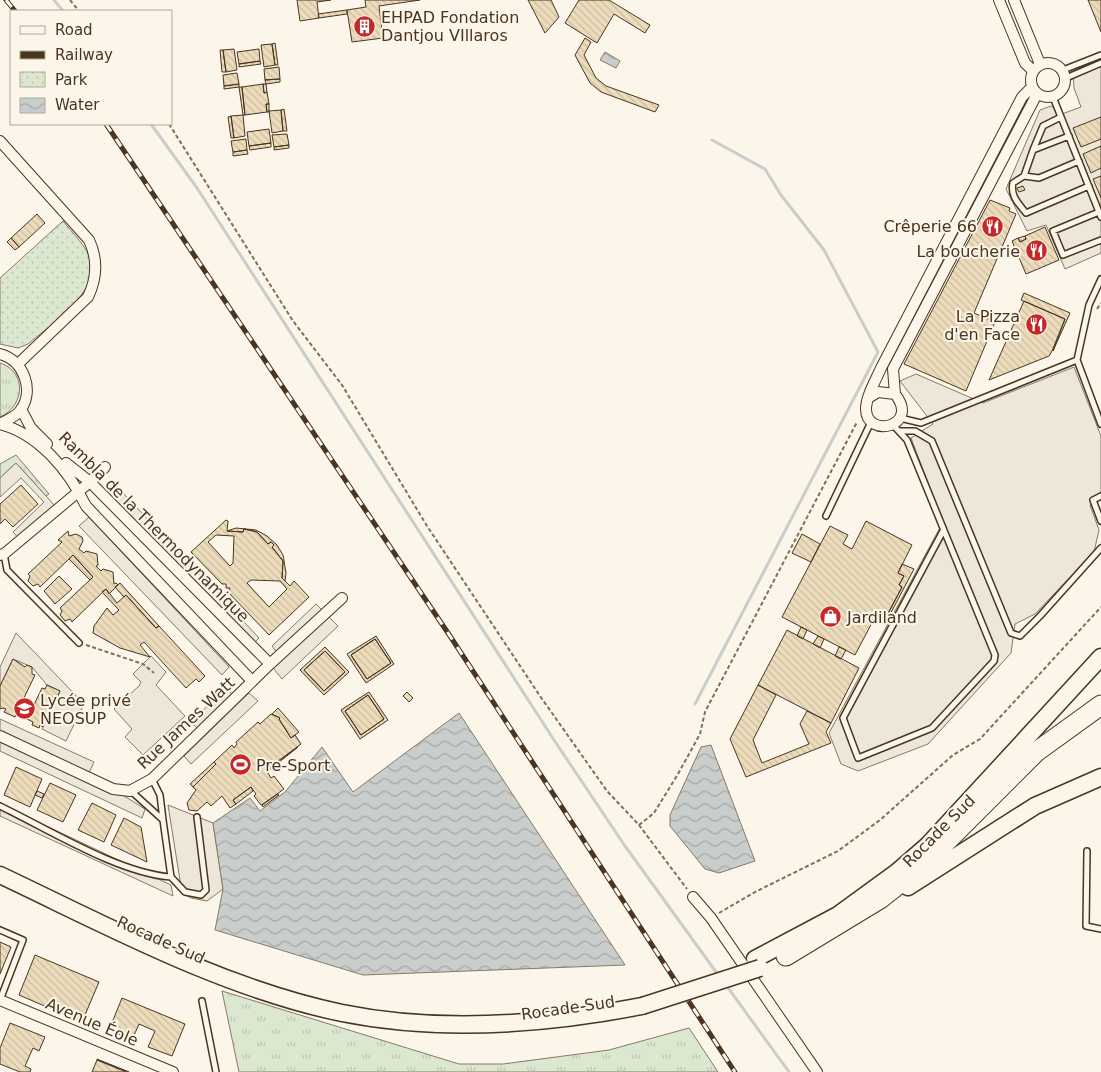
<svg xmlns="http://www.w3.org/2000/svg" width="1101" height="1072" viewBox="0 0 1101 1072" font-family="'DejaVu Sans',sans-serif">
<style>
.grass{fill:url(#grass-tufts);stroke:#887966}
.park{fill:url(#park-dots);stroke:#887966}
.parking{fill:#ede7d9;stroke:#887966}
.water{fill:url(#water-waves);stroke:#887966}
.lines{fill:none;stroke-linecap:round;stroke-linejoin:round}
.stream{stroke:#c9cecd;stroke-width:3}
.building{fill:url(#building-back-hatch);stroke:#4a3520;fill-rule:evenodd}
.lane-casing{stroke:#4a3520;stroke-width:8}
.street-casing{stroke:#4a3520;stroke-width:12}
.primary-casing{stroke:#4a3520;stroke-width:19}
.highway-casing{stroke:#4a3520;stroke-width:21}
.path{stroke:#7f6f5c;stroke-width:2;stroke-dasharray:4 2.5;stroke-linecap:butt}
.lane{stroke:#fbf6e9;stroke-width:5}
.street{stroke:#fbf6e9;stroke-width:10}
.primary{stroke:#fbf6e9;stroke-width:16}
.highway{stroke:#fbf6e9;stroke-width:19}
.rail-casing{stroke:#4a3520;stroke-width:5}
.rail{stroke:#fbf6e9;stroke-width:3;stroke-dasharray:9;stroke-linecap:butt}
.primary-bridge-casing{stroke:#4a3520;stroke-width:19;stroke-linecap:butt}
.primary-bridge{stroke:#fbf6e9;stroke-width:16}
.labels{text-anchor:middle;dominant-baseline:central;stroke-width:4;stroke-linejoin:round;paint-order:stroke}
.poi-label{font-size:16px;fill:#4a3520;stroke:#fbf6e9;text-anchor:start}
.street-label{font-size:16px;fill:#4a3520;stroke:#fbf6e9}
</style>
<defs>
<pattern id="grass-tufts" width="24" height="20" patternUnits="userSpaceOnUse" patternTransform="scale(1.25)"><rect width="24" height="20" fill="#dce7d0"/><path d="M3 7l-1-3M5 7V3M7 7l1-3M15 17l-1-3M17 17v-4M19 17l1-3" fill="none" stroke="#bec7b2"/></pattern>
<pattern id="park-dots" width="8" height="8" patternUnits="userSpaceOnUse" patternTransform="scale(1.25)"><rect width="8" height="8" fill="#dce7d0"/><path d="M2 2h.1M6 6h.1" fill="none" stroke="#bec7b2" stroke-width="1.8" stroke-linecap="round"/></pattern>
<pattern id="water-waves" width="16" height="10" patternUnits="userSpaceOnUse" patternTransform="scale(1.25)"><rect width="16" height="10" fill="#c9cecd"/><path d="M0 5q4-4 8 0t8 0" fill="none" stroke="#a5a8a6"/></pattern>
<pattern id="building-back-hatch" width="6" height="6" patternUnits="userSpaceOnUse" patternTransform="scale(1.25)"><rect width="6" height="6" fill="#ecdcbc"/><path d="M-1 5l2 2M0 0l6 6M5-1l2 2" fill="none" stroke="#ccbda1"/></pattern>
</defs>
<rect width="100%" height="100%" fill="#fbf6e9"/>
<path class="grass" d="M 0,363 C 28,372 24,407 0,417 Z
M 16,455 L 49,494 L 46,496 L 16,463 L 0,478 L 0,464 Z
M 222,991 L 459,1064 L 503,1064 L 609,1050 L 689,1028 L 718,1072 L 239,1072 Z"/>
<path class="park" d="M 63,221 C 73,234 87,246 91,262 C 99,293 48,327 28,344 L 18,348 L 0,344 L 0,278 Z"/>
<path class="parking" d="M 1101,61 L 1101,253 L 1065,269 L 1046,225 L 1027,231 L 1006,189 L 1040,110 L 1051,106 L 1062,114 L 1081,107 L 1074,88 L 1073,72 Z
M 1074,367 L 1101,436 L 1101,498 L 1090,505 L 1099,530 L 1094,552 L 1035,614 L 1015,624 L 1011,653 L 928,744 L 858,771 L 841,764 L 829,733 L 943,522 L 911,438 L 933,424 L 900,381 L 916,374 L 983,403 Z
M 16,463 L 56,507 L 20,540 L 13,532 L 44,502 L 21,478 L 0,497 L 0,478 Z
M 122,492 L 259,638 L 252,645 L 114,499 Z
M 89,517 L 229,667 L 222,675 L 79,526 Z
M 316,604 L 338,626 L 282,679 L 270,664 L 279,655 L 272,646 Z
M 16,633 L 84,704 L 66,741 L 42,729 L 60,691 L 47,685 L 32,667 L 13,659 L 0,686 L 0,667 Z
M 151,656 L 166,672 L 156,685 L 185,716 L 143,755 L 125,737 L 132,729 L 114,709 L 139,686 L 141,682 L 133,674 Z
M 226,688 L 234,696 L 198,729 L 191,722 Z
M 249,693 L 258,701 L 191,764 L 184,756 Z
M 0,719 L 94,762 L 87,777 L 113,789 L 145,809 L 142,818 L 0,751 Z
M 0,804 L 171,885 L 173,896 L 0,816 Z
M 168,805 L 213,823 L 223,889 L 207,901 L 191,898 L 182,893 Z"/>
<path class="water" d="M 605,52 L 620,61 L 616,68 L 600,60 Z
M 459,713 L 625,965 L 363,975 L 215,930 L 223,889 L 213,823 L 250,798 L 260,811 L 285,792 L 322,747 L 353,792 Z
M 711,745 L 755,861 L 719,873 L 705,869 L 670,826 L 670,815 L 701,747 Z"/>
<g class="lines">
<path class="stream" d="M 54,0 L 63,11
M 151,124 L 197,188 L 556,743 L 625,846 L 719,976
M 695,704 L 878,352 L 824,250 L 781,195 L 765,169 L 712,140
M 726,985 L 789,1072"/>
</g>
<path class="building" d="M 297,0 L 331,0 L 317,2 L 319,18 L 300,21 Z
M 365,0 L 420,0 L 379,6 L 383,38 L 352,42 L 347,10 L 366,7 Z
M 528,0 L 551,0 L 559,17 L 545,33 Z
M 579,0 L 609,0 L 650,25 L 645,33 L 614,14 L 597,43 L 565,23 Z
M 1088,0 L 1101,0 L 1101,32 Z
M 347,10 L 347,14 L 319,18 L 318,14 Z
M 585,38 L 591,42 L 584,55 L 596,78 L 606,86 L 659,105 L 655,112 L 601,92 L 590,83 L 575,55 Z
M 275,43 L 278,65 L 275,65 L 272,44 Z
M 272,44 L 275,65 L 264,67 L 261,45 Z
M 234,49 L 237,70 L 226,72 L 223,50 Z
M 259,49 L 260,61 L 239,64 L 237,52 Z
M 220,50 L 223,50 L 226,72 L 222,72 Z
M 260,61 L 261,64 L 239,67 L 239,64 Z
M 279,67 L 280,79 L 265,80 L 264,69 Z
M 237,73 L 239,84 L 224,86 L 223,75 Z
M 280,79 L 280,82 L 266,84 L 265,80 Z
M 239,84 L 239,87 L 224,89 L 224,86 Z
M 263,84 L 264,93 L 267,92 L 269,104 L 266,104 L 267,112 L 245,115 L 242,87 Z
M 263,84 L 266,84 L 267,92 L 264,93 Z
M 239,87 L 242,87 L 245,115 L 243,115 Z
M 266,104 L 269,104 L 269,112 L 267,112 Z
M 284,109 L 287,131 L 283,131 L 281,110 Z
M 281,110 L 283,131 L 272,133 L 269,111 Z
M 243,115 L 245,136 L 234,138 L 231,116 Z
M 231,116 L 234,138 L 231,138 L 228,117 Z
M 1101,117 L 1101,139 L 1081,147 L 1073,128 Z
M 269,129 L 271,143 L 249,146 L 247,132 Z
M 287,134 L 289,145 L 274,147 L 272,135 Z
M 246,139 L 247,150 L 233,152 L 231,141 Z
M 271,143 L 271,147 L 250,150 L 249,146 Z
M 289,145 L 289,148 L 274,150 L 274,147 Z
M 1101,146 L 1101,168 L 1091,173 L 1083,154 Z
M 247,150 L 248,154 L 233,156 L 233,152 Z
M 1101,176 L 1101,198 L 1093,179 Z
M 1023,186 L 1025,190 L 1019,192 L 1017,188 Z
M 990,200 L 1010,208 L 1009,211 L 1016,214 L 974,313 L 995,322 L 966,391 L 904,364 Z
M 37,214 L 45,223 L 19,247 L 11,238 Z
M 1045,227 L 1059,260 L 1026,274 L 1012,241 L 1018,238 L 1020,242 L 1026,239 L 1025,236 Z
M 1025,236 L 1026,239 L 1020,242 L 1018,238 Z
M 11,238 L 19,247 L 15,250 L 7,242 Z
M 1024,293 L 1070,313 L 1053,351 L 1065,319 L 1021,300 Z
M 1024,301 L 1065,319 L 1052,351 L 1049,356 L 989,380 Z
M 21,485 L 38,504 L 13,527 L 5,519 L 0,524 L 0,504 Z
M 226,520 L 228,521 L 227,531 L 243,532 L 244,529 L 249,530 L 257,532 L 268,544 L 271,542 L 274,545 L 272,547 L 283,561 L 282,578 L 290,586 L 294,581 L 309,597 L 269,635 L 229,593 L 230,588 L 226,588 L 226,584 L 222,584 L 191,552 ZM 216,535 L 234,536 L 233,563 L 230,566 L 208,542 ZM 251,580 L 280,581 L 287,589 L 269,607 L 247,583 Z
M 866,521 L 912,545 L 898,573 L 904,576 L 899,585 L 902,587 L 883,623 L 874,619 L 855,655 L 782,617 L 830,526 L 848,535 L 843,544 L 852,549 Z
M 236,528 L 256,530 L 267,536 L 277,545 L 283,555 L 286,573 L 285,581 L 282,578 L 283,561 L 272,547 L 274,545 L 271,542 L 268,544 L 257,532 L 249,530 L 244,529 L 243,532 L 227,531 Z
M 68,531 L 69,536 L 76,534 L 82,537 L 83,541 L 79,549 L 84,553 L 86,551 L 97,554 L 98,565 L 96,566 L 101,571 L 103,569 L 113,572 L 114,584 L 116,583 L 118,585 L 109,594 L 106,589 L 72,622 L 70,619 L 65,621 L 60,615 L 62,611 L 60,608 L 93,577 L 73,555 L 40,587 L 38,584 L 33,586 L 28,581 L 30,576 L 28,574 L 62,542 L 58,540 Z
M 802,534 L 820,544 L 811,562 L 792,553 Z
M 73,555 L 93,577 L 90,580 L 69,559 Z
M 902,564 L 914,569 L 885,624 L 883,623 L 902,587 L 899,585 L 904,576 L 898,573 Z
M 59,576 L 72,589 L 55,604 L 44,591 Z
M 120,583 L 159,626 L 156,628 L 126,595 L 124,597 L 115,587 Z
M 106,589 L 117,603 L 126,595 L 156,628 L 159,626 L 205,676 L 199,682 L 196,679 L 186,688 L 144,642 L 140,645 L 150,657 L 120,648 L 93,633 L 94,626 L 107,608 L 113,615 L 119,610 L 102,592 Z
M 801,627 L 807,630 L 803,639 L 797,636 Z
M 787,630 L 859,668 L 831,723 L 758,685 Z
M 376,636 L 394,664 L 366,683 L 347,654 ZM 375,639 L 391,663 L 367,679 L 351,655 Z
M 818,636 L 824,639 L 820,648 L 813,644 Z
M 375,639 L 391,663 L 367,679 L 351,655 Z
M 325,647 L 349,672 L 324,695 L 300,670 ZM 325,651 L 345,672 L 324,691 L 304,670 Z
M 839,647 L 846,650 L 841,659 L 835,656 Z
M 325,651 L 345,672 L 324,691 L 304,670 Z
M 13,659 L 25,667 L 27,665 L 32,667 L 32,674 L 35,675 L 20,706 L 31,711 L 42,688 L 45,689 L 47,685 L 60,691 L 43,727 L 40,725 L 39,728 L 32,725 L 33,722 L 27,719 L 29,714 L 19,709 L 15,717 L 4,712 L 6,709 L 3,708 L 0,709 L 0,686 Z
M 758,685 L 776,695 L 753,740 L 762,763 L 809,744 L 800,724 L 807,711 L 831,723 L 826,732 L 831,743 L 746,777 L 730,739 Z
M 369,692 L 388,720 L 360,739 L 341,710 ZM 368,695 L 384,719 L 361,735 L 345,711 Z
M 407,692 L 413,698 L 409,702 L 403,696 Z
M 368,695 L 384,719 L 361,735 L 345,711 Z
M 278,708 L 299,732 L 291,738 L 279,719 L 280,718 L 272,714 Z
M 19,709 L 29,714 L 27,719 L 17,714 Z
M 271,714 L 280,718 L 279,719 L 291,738 L 295,735 L 301,744 L 266,770 L 271,778 L 274,776 L 284,789 L 263,804 L 261,805 L 254,796 L 256,794 L 251,787 L 233,800 L 236,804 L 230,808 L 222,796 L 211,806 L 207,802 L 197,811 L 189,810 L 187,803 L 196,790 L 193,787 L 216,764 L 214,762 L 232,745 L 234,748 L 237,744 L 236,742 L 258,722 L 260,724 Z
M 298,747 L 267,772 L 266,770 Z
M 214,762 L 216,764 L 193,787 L 190,784 Z
M 16,767 L 42,779 L 30,807 L 4,795 Z
M 50,783 L 76,795 L 63,822 L 37,810 Z
M 251,787 L 253,791 L 236,804 L 233,800 Z
M 37,791 L 44,794 L 42,798 L 35,795 Z
M 278,794 L 279,795 L 263,807 L 262,805 Z
M 92,803 L 116,815 L 104,842 L 78,830 Z
M 124,818 L 141,827 L 147,862 L 111,845 Z
M 0,942 L 11,947 L 0,974 Z
M 35,955 L 99,982 L 82,1022 L 19,995 Z
M 122,998 L 185,1024 L 172,1056 L 148,1047 L 155,1031 L 139,1024 L 132,1040 L 109,1030 Z
M 10,1023 L 45,1037 L 39,1051 L 33,1048 L 25,1066 L 31,1069 L 30,1072 L 20,1072 L 0,1064 L 0,1048 Z
M 97,1059 L 129,1072 L 97,1060 Z
M 97,1060 L 126,1072 L 92,1072 Z"/>
<g class="lines">
<defs>
<path id="lane" d="M 1063,70 L 1101,55
M 1066,78 L 1101,63
M 1053,97 L 1101,217
M 1033,150 L 1043,126 L 1061,117
M 1079,161 L 1039,178 L 1024,176 L 1013,183 C 1010,196 1019,204 1026,213 L 1089,186
M 1024,176 L 1033,150 L 1069,136
M 1099,212 L 1053,231 L 1063,255 L 1101,240
M 1077,360 L 1101,424
M 900,418 L 921,423 L 1077,360 L 1089,305 L 1101,279
M 893,425 L 907,440 L 995,655 L 994,661 L 932,728 L 858,758 L 843,718 L 943,531
M 899,431 L 915,431 L 932,441 L 1011,633 L 1020,636 L 1040,616 L 1101,548
M 1101,496 L 1093,500 L 1101,521
M 826,516 L 871,422
M 4,554 L 7,570 L 79,643
M 131,791 L 163,820 L 160,795 L 152,779
M 0,806 C 48,829 118,873 171,877
M 163,820 L 171,877 L 185,892 L 201,895 L 206,890 L 197,817
M 1087,851 L 1086,926 L 1101,929
M 0,930 L 23,940 L 0,1000
M 202,1001 L 216,1072"/>
<path id="street" d="M 999,0 L 1025,63 L 1033,71
M 1014,0 L 1040,64
M1031 80a17 17 0 1 1 34 0a17 17 0 1 1-34 0Z
M 0,141 L 89,240 C 98,259 97,278 88,297 L 18,364
M 0,354 C 24,360 35,391 20,411 C 15,417 7,420 0,424
M 895,394 L 893,369 L 1037,94
M 868,398 L 878,392 L 895,394 C 921,427 866,439 866,409 C 866,396 876,380 881,368 L 1022,97 L 1032,87
M 21,409 L 31,428 L 47,444
M 0,424 C 39,434 69,471 86,506 L 252,681
M 66,463 L 90,482 L 270,664
M 0,555 L 4,554 L 90,482 L 105,467
M 0,736 L 113,789 L 130,791 L 152,779 L 270,664 L 342,598
M 693,897 L 711,918 L 817,1072
M 0,1000 L 173,1072"/>
<path id="primary" d="M 0,875 C 110,927 222,988 342,1013 C 441,1033 544,1025 642,1006
M 908,887 L 1035,806 L 1101,777
M 755,959 L 838,915 L 897,872 L 928,845 L 1101,657"/>
<path id="highway" d="M 786,956 L 880,899 L 922,866 L 1036,752 L 1101,705"/>
</defs>
<use href="#lane" class="lane-casing"/>
<use href="#street" class="street-casing"/>
<use href="#primary" class="primary-casing"/>
<use href="#highway" class="highway-casing"/>
<path class="path" d="M 70,0 L 79,11
M 169,124 L 293,321 L 342,385 L 427,526 L 540,696 L 607,791 L 639,825 L 687,889
M 1097,309 L 1101,303
M 86,645 L 143,664 L 154,673
M 639,825 L 654,813 L 678,774 L 700,734 L 705,712 L 857,422
M 719,913 L 757,891 L 838,851 L 880,820 L 953,755 L 980,739 L 1101,607"/>
<use href="#lane" class="lane"/>
<use href="#street" class="street"/>
<use href="#primary" class="primary"/>
<use href="#highway" class="highway"/>
<defs>
<path id="rail" d="M 6,0 L 15,11
M 106,124 L 450,636 L 735,1072"/>
</defs>
<use href="#rail" class="rail-casing"/>
<use href="#rail" class="rail"/>
<defs>
<path id="primary-bridge" d="M 642,1006 L 760,968"/>
</defs>
<use href="#primary-bridge" class="primary-bridge-casing"/>
<use href="#primary-bridge" class="primary-bridge"/>
</g>
<defs>
<symbol id="building-disc" viewBox="-11 -11 22 22"><circle r="9.5" fill="#c62828" stroke="#fbf6e9"/><path d="M-4-6H4V6H1V3H-1V6H-4ZM-2.5-4.3h1.7v1.8h-1.7ZM.8-4.3h1.7v1.8H.8ZM-2.5-1h1.7V.8h-1.7ZM.8-1h1.7V.8H.8Z" fill="#fff"/></symbol>
<symbol id="restaurant-disc" viewBox="-11 -11 22 22"><circle r="9.5" fill="#c62828" stroke="#fbf6e9"/><path d="M-5-6h1v4h1v-4h1v4h1v-4h1v5L-1.5 .5V6h-2V.5L-5-1ZM5-6V6H3V1.5H1.5Q1.5-4 5-6Z" fill="#fff"/></symbol>
<symbol id="shop-disc" viewBox="-11 -11 22 22"><circle r="9.5" fill="#c62828" stroke="#fbf6e9"/><path d="M-5-2.5h2.3a2.7 3.5 0 0 1 5.4 0H5L5.5 6h-11ZM-1.5-2.5h3a1.5 2.3 0 0 0-3 0Z" fill="#fff"/></symbol>
<symbol id="school-disc" viewBox="-11 -11 22 22"><circle r="9.5" fill="#c62828" stroke="#fbf6e9"/><path d="M0-5L7-2L0 1L-7-2ZM-4 1L0 2.5L4 1V4Q0 6-4 4Z" fill="#fff"/></symbol>
<symbol id="stadium-disc" viewBox="-11 -11 22 22"><circle r="9.5" fill="#c62828" stroke="#fbf6e9"/><path d="M0-5a6.5 5 0 1 0 0 10a6.5 5 0 1 0 0-10ZM-3.5-1.8h7v3.6h-7Z" fill="#fff"/></symbol>
</defs>
<g fill-rule="evenodd">
<use href="#building-disc" x="352" y="14" width="25" height="25"/>
<use href="#restaurant-disc" x="980" y="214" width="25" height="25"/>
<use href="#restaurant-disc" x="1024" y="238" width="25" height="25"/>
<use href="#restaurant-disc" x="1024" y="312" width="25" height="25"/>
<use href="#shop-disc" x="818" y="604" width="25" height="25"/>
<use href="#school-disc" x="12" y="696" width="25" height="25"/>
<use href="#stadium-disc" x="228" y="752" width="25" height="25"/>
</g>
<g class="labels">
<g class="poi-label">
<text x="381" y="17">EHPAD Fondation<tspan x="381" dy="18">Dantjou VIllaros</tspan></text>
<text x="977" y="226" text-anchor="end">Crêperie 66</text>
<text x="1020" y="251" text-anchor="end">La boucherie</text>
<text x="1020" y="316" text-anchor="end">La Pizza<tspan x="1020" dy="18">d'en Face</tspan></text>
<text x="847" y="617">Jardiland</text>
<text x="40" y="700">Lycée privé<tspan x="40" dy="18">NEOSUP</tspan></text>
<text x="256" y="765">Pre-Sport</text>
</g>
<g class="street-label">
<text transform="translate(154 527) rotate(45)">Rambla de la Thermodynamique</text>
<text transform="translate(186 723) rotate(-43)">Rue James Watt</text>
<text transform="translate(939 831) rotate(-45)">Rocade Sud</text>
<text transform="translate(161 940) rotate(24)">Rocade Sud</text>
<text transform="translate(568 1008) rotate(-8)">Rocade Sud</text>
<text transform="translate(92 1022) rotate(23)">Avenue Éole</text>
</g>
</g>
<rect x="10" y="10" width="162" height="115" fill="#fbf6e9" stroke="#b4a999"/>
<rect x="20" y="26" width="25" height="8" fill="#fbf6e9" stroke="#b4a999"/>
<text x="55" y="35" font-size="15" fill="#4a3520">Road</text>
<rect x="20" y="51" width="25" height="8" fill="#4a3520" stroke="#b4a999"/>
<text x="55" y="60" font-size="15" fill="#4a3520">Railway</text>
<rect x="20" y="72" width="25" height="15" fill="url(#park-dots)" stroke="#b4a999"/>
<text x="55" y="85" font-size="15" fill="#4a3520">Park</text>
<rect x="20" y="98" width="25" height="15" fill="url(#water-waves)" stroke="#b4a999"/>
<text x="55" y="110" font-size="15" fill="#4a3520">Water</text>
</svg>
